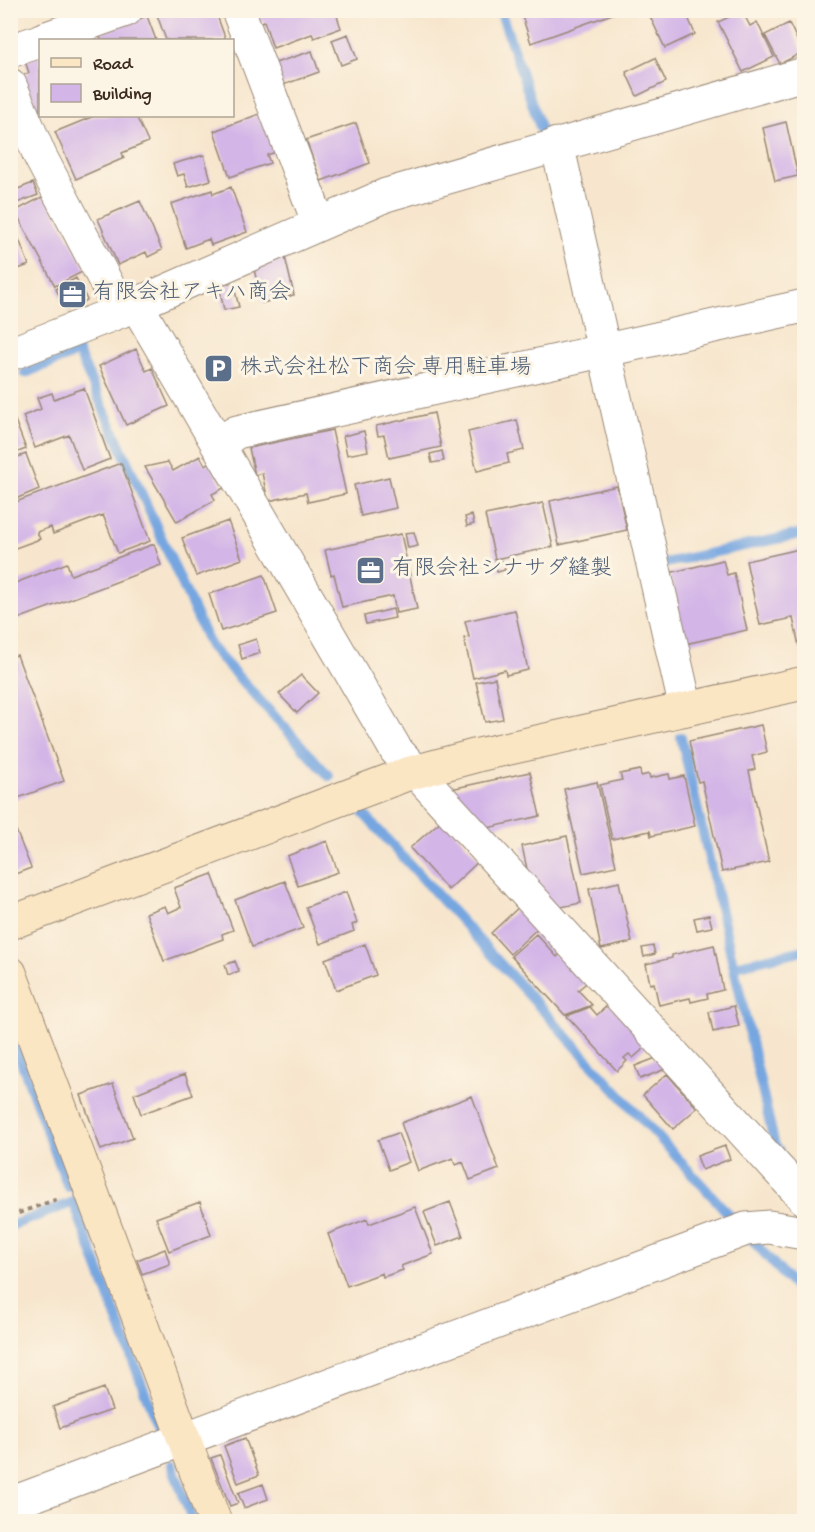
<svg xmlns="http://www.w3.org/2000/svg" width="815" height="1532" viewBox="0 0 815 1532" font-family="'Gochi Hand','Klee One',sans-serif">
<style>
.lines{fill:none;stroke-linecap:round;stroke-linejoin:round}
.stream{stroke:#76a6e0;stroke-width:10}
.building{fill:#d3b5e7}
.street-casing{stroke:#998876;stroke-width:35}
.secondary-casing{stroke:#998876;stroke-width:35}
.path{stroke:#998876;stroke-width:4;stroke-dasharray:4.5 4.5;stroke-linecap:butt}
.street{stroke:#fff;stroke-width:33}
.secondary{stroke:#fbe6c4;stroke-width:33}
.labels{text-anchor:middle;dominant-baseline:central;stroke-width:6;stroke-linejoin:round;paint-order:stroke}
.service-label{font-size:22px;fill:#4e5e75;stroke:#fcf5e5;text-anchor:start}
</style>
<rect width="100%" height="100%" fill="#fcf5e5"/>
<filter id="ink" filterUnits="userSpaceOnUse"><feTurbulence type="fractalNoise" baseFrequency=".0167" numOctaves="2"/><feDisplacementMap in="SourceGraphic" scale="12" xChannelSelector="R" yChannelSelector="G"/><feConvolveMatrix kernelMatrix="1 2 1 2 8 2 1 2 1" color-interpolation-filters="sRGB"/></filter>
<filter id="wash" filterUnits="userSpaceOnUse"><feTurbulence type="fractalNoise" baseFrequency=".008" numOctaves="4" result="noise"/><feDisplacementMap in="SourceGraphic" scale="24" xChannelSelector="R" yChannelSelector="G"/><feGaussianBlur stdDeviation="1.35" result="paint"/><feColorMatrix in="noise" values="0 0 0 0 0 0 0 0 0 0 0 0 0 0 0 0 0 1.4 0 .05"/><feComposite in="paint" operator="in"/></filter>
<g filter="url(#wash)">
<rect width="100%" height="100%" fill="#f7e6cd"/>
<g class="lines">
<path class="stream" d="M 500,10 L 542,133
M 25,373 L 78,352 L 210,646 L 329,776
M 661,564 L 804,533
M 681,737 L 775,1146 L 779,1150
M 362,812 L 734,1220
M 734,966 L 804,950
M 10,1032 L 68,1187
M 73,1201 L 158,1427
M 10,1226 L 74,1202
M 753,1241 L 804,1297
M 172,1465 L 193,1522"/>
</g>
<g id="blocks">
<path class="building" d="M 169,10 L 215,10 L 226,40 L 166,40 L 157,15 Z
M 254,10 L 335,10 L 341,28 L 314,38 L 312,34 L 273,48 L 264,21 L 258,23 Z
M 520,10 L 614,10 L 615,13 L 531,43 Z
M 647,10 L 685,10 L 695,34 L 665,48 Z
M 742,11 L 750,26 L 757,22 L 774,57 L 743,72 L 718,22 Z
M 147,16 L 156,40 L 101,40 L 99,33 Z
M 789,23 L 803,52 L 780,64 L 765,35 Z
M 348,34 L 357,59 L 341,65 L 332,40 Z
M 312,51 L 319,72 L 280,86 L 272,64 Z
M 40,55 L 40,110 L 32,113 L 19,76 L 29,73 L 25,61 Z
M 655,58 L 666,82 L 637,96 L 626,72 Z
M 262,113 L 276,152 L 267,155 L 270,163 L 230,177 L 214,131 Z
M 94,116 L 136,116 L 148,142 L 122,153 L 124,158 L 76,179 L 55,132 Z
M 786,122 L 798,176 L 775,181 L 763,128 Z
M 356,123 L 370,163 L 321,181 L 306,140 Z
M 204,155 L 211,180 L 188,187 L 184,174 L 177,176 L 173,164 Z
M 33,183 L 38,195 L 14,204 L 10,192 Z
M 231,187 L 247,232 L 211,245 L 209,239 L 186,248 L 171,204 L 212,190 L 213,194 Z
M 46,195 L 86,270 L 55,286 L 15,211 Z
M 140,201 L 162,250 L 148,257 L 146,252 L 118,265 L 98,219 Z
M 15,229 L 29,265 L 10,272 L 10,230 Z
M 285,257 L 294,295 L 262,303 L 253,265 Z
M 76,278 L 87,300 L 67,310 L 56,289 Z
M 233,283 L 239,307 L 224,310 L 219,286 Z
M 136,349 L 146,371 L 152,368 L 169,406 L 126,425 L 99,366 Z
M 84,388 L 110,459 L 82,470 L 69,435 L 35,448 L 23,416 L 41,409 L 37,398 L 52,393 L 54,399 Z
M 10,407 L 26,449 L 10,455 Z
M 434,413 L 441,447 L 389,458 L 384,435 L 378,436 L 376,426 Z
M 517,420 L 524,450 L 507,454 L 509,463 L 477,471 L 468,432 Z
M 332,430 L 346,494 L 308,502 L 306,493 L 268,501 L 262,473 L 255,475 L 249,448 Z
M 364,431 L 368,451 L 347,455 L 343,436 Z
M 442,451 L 444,461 L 432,463 L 430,454 Z
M 26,454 L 39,489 L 13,500 L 10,494 L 10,460 Z
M 200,456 L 205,465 L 209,462 L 224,488 L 212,494 L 215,500 L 177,522 L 145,467 L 168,462 L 173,471 Z
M 121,463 L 150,541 L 118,553 L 103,515 L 53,534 L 51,527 L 37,532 L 40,539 L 10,550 L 10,504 Z
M 389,477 L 396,508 L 361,516 L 354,485 Z
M 617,486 L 627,530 L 559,545 L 550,501 Z
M 543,503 L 553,547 L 495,559 L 485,515 Z
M 472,515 L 474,524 L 467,526 L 465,517 Z
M 228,521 L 242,559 L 196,576 L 182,538 Z
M 414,532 L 418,546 L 408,548 L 405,533 Z
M 401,534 L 417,609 L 396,613 L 393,596 L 342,607 L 334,574 L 331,575 L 325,550 Z
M 154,544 L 161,565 L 10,622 L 10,585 L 67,563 L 71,575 Z
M 804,548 L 804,645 L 799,646 L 793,618 L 760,625 L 746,561 Z
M 723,560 L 727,575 L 734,573 L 747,630 L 685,644 L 669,573 Z
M 503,561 L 505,570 L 497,572 L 495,562 Z
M 264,575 L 277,613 L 221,631 L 209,594 Z
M 393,609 L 395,618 L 366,624 L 364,616 Z
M 515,610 L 528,670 L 506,675 L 505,670 L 473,678 L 464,638 L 469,637 L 465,621 Z
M 256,639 L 260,653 L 242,659 L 238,645 Z
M 17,655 L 64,781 L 10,801 L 10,657 Z
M 301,675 L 318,693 L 297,713 L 279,694 Z
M 495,678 L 503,719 L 485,722 L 476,682 Z
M 761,725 L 767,752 L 752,756 L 755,769 L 749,771 L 769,862 L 722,872 L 702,781 L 698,782 L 689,741 Z
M 640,770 L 641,776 L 649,774 L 650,778 L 669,774 L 670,779 L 684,776 L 695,826 L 651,836 L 650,831 L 612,839 L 600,785 L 622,780 L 620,774 Z
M 530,772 L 540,816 L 479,830 L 451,789 Z
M 597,782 L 616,866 L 583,873 L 564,789 Z
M 10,815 L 31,868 L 10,876 Z
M 443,819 L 480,860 L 448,890 L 410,848 Z
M 567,836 L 581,903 L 551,909 L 531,888 L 522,846 Z
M 327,841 L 338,872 L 298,886 L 287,856 Z
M 212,874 L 233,930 L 222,934 L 223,939 L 164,961 L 146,913 L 165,906 L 168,913 L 181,907 L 174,888 Z
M 285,881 L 303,928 L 252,947 L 235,900 Z
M 619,882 L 632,942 L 601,949 L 589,889 Z
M 346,892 L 357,923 L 352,925 L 354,931 L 320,944 L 306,907 Z
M 521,905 L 540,926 L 510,954 L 491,933 Z
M 709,915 L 712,927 L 697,930 L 694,918 Z
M 536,934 L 557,957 L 564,950 L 591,979 L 578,990 L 592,1005 L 565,1015 L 511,956 Z
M 365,944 L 376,975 L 336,990 L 325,959 Z
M 714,945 L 723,990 L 707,994 L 708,998 L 691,1002 L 690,998 L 659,1005 L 654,983 L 650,984 L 646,964 L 672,958 L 672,955 Z
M 653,946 L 655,954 L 644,957 L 642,948 Z
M 235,961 L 239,971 L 228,975 L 225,965 Z
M 610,1003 L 648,1045 L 633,1058 L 629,1054 L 624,1058 L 627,1061 L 617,1071 L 567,1016 L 590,1007 L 597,1015 Z
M 734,1006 L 739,1026 L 713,1032 L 709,1012 Z
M 664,1055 L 668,1068 L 640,1079 L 635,1066 Z
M 185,1074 L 193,1095 L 141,1114 L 134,1094 Z
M 667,1074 L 697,1108 L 673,1129 L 643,1095 Z
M 113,1084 L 133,1138 L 101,1150 L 81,1095 Z
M 472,1096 L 499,1169 L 470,1180 L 463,1162 L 456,1165 L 453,1158 L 418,1171 L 401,1123 Z
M 398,1133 L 409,1162 L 389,1170 L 378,1140 Z
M 725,1146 L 730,1159 L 702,1170 L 697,1156 Z
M 200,1202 L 211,1235 L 169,1251 L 156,1218 Z
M 450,1202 L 463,1236 L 437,1246 L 424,1212 Z
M 415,1207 L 433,1254 L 401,1266 L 403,1270 L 383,1277 L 382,1273 L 347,1286 L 328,1234 L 367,1219 L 369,1224 Z
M 165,1249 L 170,1264 L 142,1274 L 137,1260 Z
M 104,1388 L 112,1410 L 60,1428 L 53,1407 Z
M 245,1438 L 259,1475 L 238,1483 L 224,1446 Z
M 220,1455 L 238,1503 L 230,1506 L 211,1458 Z
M 263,1484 L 268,1499 L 244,1508 L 238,1493 Z"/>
</g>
</g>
<g filter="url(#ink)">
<use href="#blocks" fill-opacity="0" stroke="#998876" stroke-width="1.5"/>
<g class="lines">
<defs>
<path id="street" d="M 238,10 L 319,224
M 41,40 L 126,10
M 10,51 L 40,41
M 10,85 L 40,156 L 121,311
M 557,144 L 686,709
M 136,304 L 396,750 L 804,1198
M 10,354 L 121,311 L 386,195 L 804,74
M 217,444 L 237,432 L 804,306
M 10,1504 L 746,1229 L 769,1227 L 804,1233"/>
<path id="secondary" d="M 10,923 L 407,774 L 478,755 L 804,683
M 10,973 L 215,1522"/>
</defs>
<use href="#street" class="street-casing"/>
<use href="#secondary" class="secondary-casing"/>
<path class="path" d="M 10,1216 L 58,1199"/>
<use href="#street" class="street"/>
<use href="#secondary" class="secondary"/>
</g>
</g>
<defs>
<symbol id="office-square" viewBox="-11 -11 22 22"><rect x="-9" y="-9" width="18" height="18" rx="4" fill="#5c6f8a" stroke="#fcf5e5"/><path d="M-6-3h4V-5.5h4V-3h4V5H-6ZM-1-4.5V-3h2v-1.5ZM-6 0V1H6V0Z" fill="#fff"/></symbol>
<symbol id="parking-square" viewBox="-11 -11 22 22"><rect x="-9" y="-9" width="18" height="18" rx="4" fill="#5c6f8a" stroke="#fcf5e5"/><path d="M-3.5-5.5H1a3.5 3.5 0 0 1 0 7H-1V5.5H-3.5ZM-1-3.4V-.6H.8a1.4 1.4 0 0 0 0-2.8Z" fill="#fff"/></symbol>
</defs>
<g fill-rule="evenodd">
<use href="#office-square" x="56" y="278" width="33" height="33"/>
<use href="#parking-square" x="202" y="352" width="33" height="33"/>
<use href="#office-square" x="354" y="554" width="33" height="33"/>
</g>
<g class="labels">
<g class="service-label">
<text x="93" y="294">有限会社アキハ商会</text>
<text x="240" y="369">株式会社松下商会 専用駐車場</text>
<text x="392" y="570">有限会社シナサダ縫製</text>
</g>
</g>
<rect width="815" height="1532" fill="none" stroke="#fcf5e5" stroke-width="36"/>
<rect x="39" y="39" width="195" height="78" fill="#fcf5e5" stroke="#afa495" stroke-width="1.5"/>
<rect x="51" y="58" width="30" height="9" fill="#fbe6c4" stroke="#afa495" stroke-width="1.5"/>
<text x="93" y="69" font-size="18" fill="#3b2a1e">Road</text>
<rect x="51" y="84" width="30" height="18" fill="#d3b5e7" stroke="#afa495" stroke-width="1.5"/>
<text x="93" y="99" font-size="18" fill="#3b2a1e">Building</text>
</svg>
